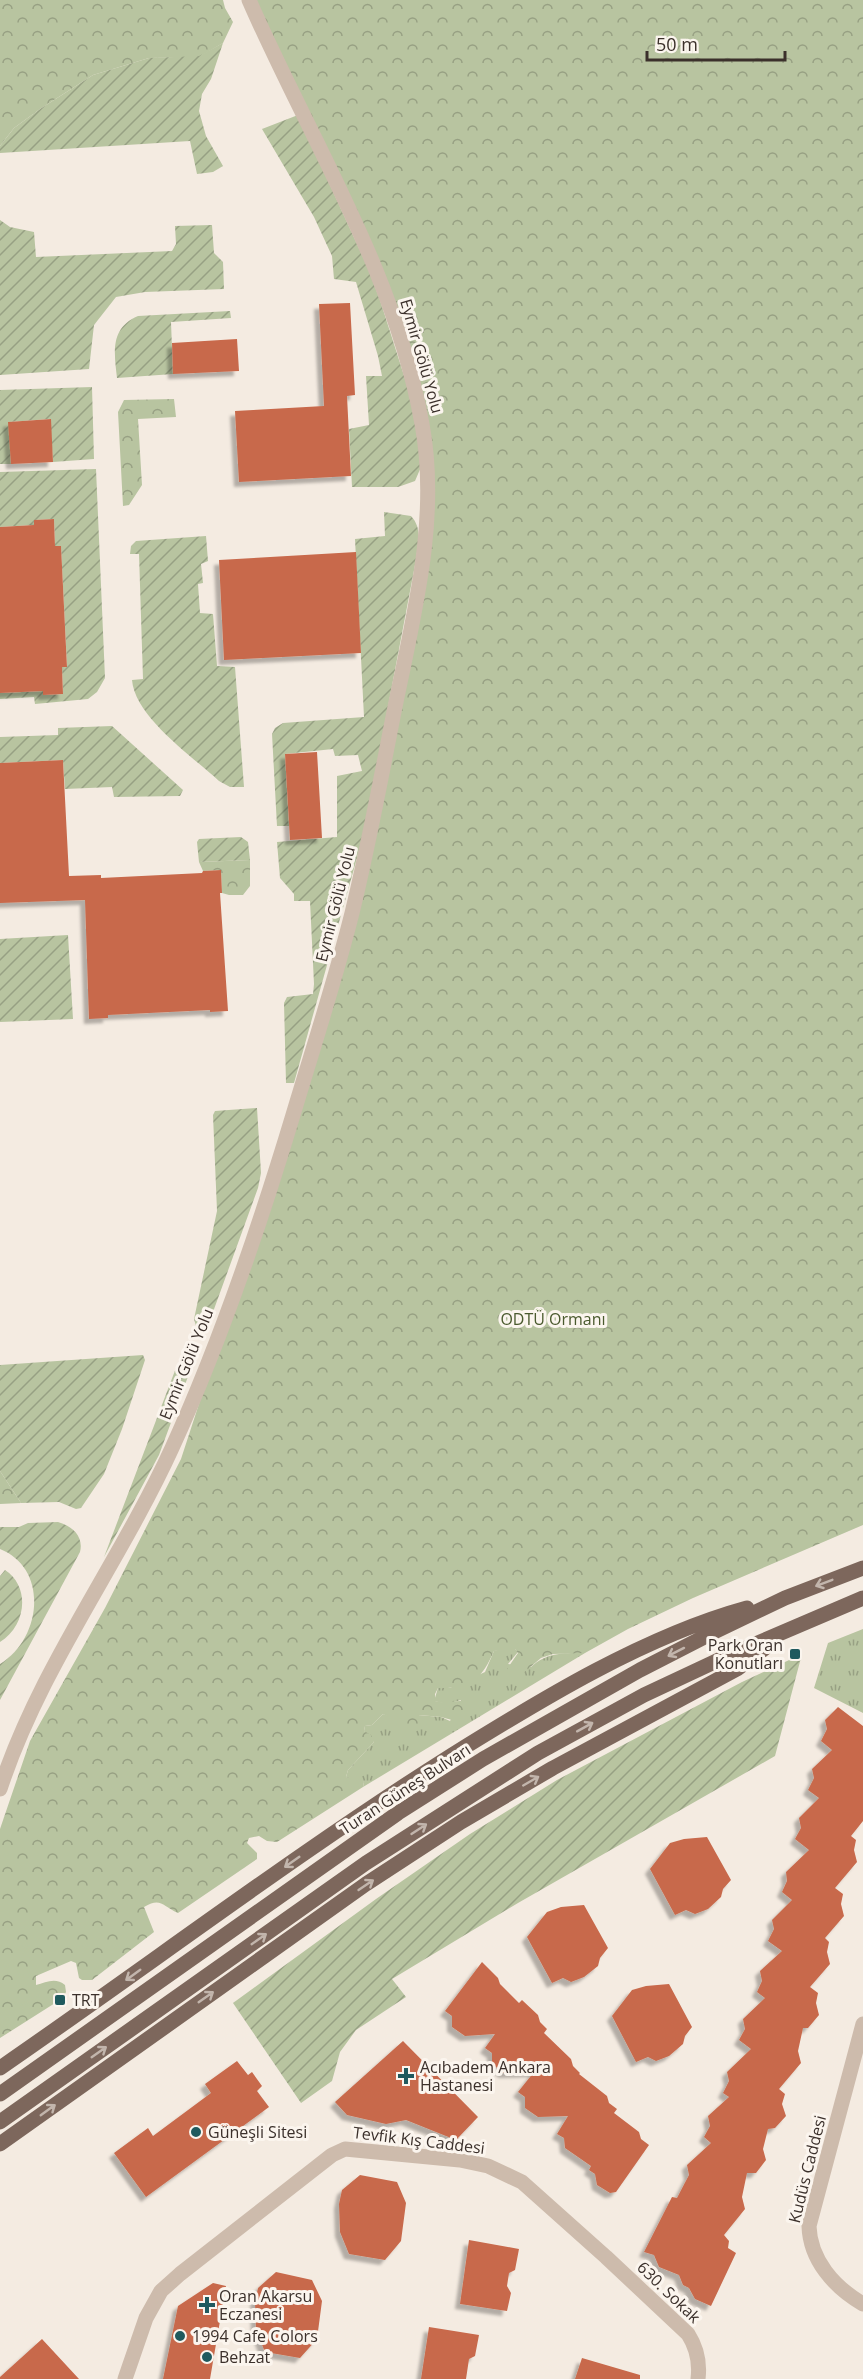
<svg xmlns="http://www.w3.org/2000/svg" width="863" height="2379" viewBox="0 0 863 2379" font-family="'Open Sans',sans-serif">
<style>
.grass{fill:url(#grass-tufts)}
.forest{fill:url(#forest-crowns)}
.garden{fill:url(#garden-furrows)}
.building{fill:#c8694b;filter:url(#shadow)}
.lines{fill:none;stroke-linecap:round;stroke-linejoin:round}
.minor{stroke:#cdbbac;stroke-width:15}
.tertiary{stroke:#cdbbac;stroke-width:15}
.primary{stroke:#7d675c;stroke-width:15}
.oneway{stroke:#c2b5ac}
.poi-dot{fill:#1f5a5e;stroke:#fbf5ee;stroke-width:2}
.labels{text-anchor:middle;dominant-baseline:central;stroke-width:6;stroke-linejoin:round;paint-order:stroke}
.street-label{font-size:16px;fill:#3b302b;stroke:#fbf5ee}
.park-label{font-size:16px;fill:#4a5a2e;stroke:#fbf5ee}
.poi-label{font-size:16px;fill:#3b302b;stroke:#fbf5ee;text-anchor:start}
</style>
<defs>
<pattern id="grass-tufts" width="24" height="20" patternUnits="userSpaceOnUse" patternTransform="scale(1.5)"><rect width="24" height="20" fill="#b8c4a0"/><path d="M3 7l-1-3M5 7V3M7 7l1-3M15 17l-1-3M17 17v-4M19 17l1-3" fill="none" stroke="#97a083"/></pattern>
<pattern id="forest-crowns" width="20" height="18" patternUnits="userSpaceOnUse" patternTransform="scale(1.5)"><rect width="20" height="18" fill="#b8c4a0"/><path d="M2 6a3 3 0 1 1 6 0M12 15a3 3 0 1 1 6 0" fill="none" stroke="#97a083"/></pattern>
<pattern id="garden-furrows" width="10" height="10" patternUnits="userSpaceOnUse" patternTransform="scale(1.5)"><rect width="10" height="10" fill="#b8c4a0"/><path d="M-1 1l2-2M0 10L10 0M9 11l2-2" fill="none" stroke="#97a083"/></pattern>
<filter id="shadow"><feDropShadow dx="-5" dy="5" stdDeviation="1.5" flood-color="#0004"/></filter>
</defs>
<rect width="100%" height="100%" fill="#f4ebe1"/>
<path class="grass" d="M 863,1629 L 863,1713 L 814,1688 L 828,1643 Z
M 501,1649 L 515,1649 L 518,1652 L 508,1664 L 531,1667 C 547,1652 564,1653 585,1653 L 363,1787 L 364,1782 L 346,1777 L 348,1770 L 374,1742 L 364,1731 L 365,1726 L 372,1725 L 383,1714 L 419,1725 L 418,1715 L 441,1717 L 450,1721 L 461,1700 L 447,1704 L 434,1701 L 438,1688 L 450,1688 L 485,1672 L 494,1651 Z"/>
<path class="forest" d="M 0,0 L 223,0 L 225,8 L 233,22 L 223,43 L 199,57 L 149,58 L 93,75 L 40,109 L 14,128 L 0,146 Z
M 249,0 L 863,0 L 863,1525 L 693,1598 L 628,1629 L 585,1653 L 553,1654 L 541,1658 L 522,1674 L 507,1669 L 518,1653 L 515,1649 L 494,1651 C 481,1680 471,1689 438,1688 L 435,1694 L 435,1701 C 450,1705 456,1698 471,1703 L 469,1717 L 459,1722 L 441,1717 L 419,1715 L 419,1729 L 412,1732 L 395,1728 L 389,1717 L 383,1714 L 372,1725 L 365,1726 L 364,1731 L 371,1735 L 374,1742 L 348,1770 L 346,1777 L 361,1779 L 364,1782 L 363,1787 L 277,1842 L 267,1841 L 259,1836 L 249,1838 L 247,1843 L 257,1853 L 257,1859 L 178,1913 C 162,1906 161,1897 144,1907 L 154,1932 L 92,1980 L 82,1980 L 79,1978 L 76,1963 L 71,1961 L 36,1976 L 36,1985 C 46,1982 56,1977 65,1985 L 66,1992 L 63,1998 L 0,2038 L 0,1829 L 30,1741 L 105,1608 L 181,1459 L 288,1131 L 351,919 L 428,504 L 400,334 Z
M 174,399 L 176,417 L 138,419 L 142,485 L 129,505 L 123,506 L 118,412 L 124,400 Z
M 250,860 L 250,886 L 243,895 L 229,895 L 222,893 L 221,870 L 203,871 L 199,862 Z
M 0,1471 L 21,1503 L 0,1504 Z"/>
<path class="garden" d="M 223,43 L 211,79 L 202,94 L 199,111 L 206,136 L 223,166 L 213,172 L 197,174 L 190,141 L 0,153 L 0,146 L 14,128 L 40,109 L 93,75 L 149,58 L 199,56 Z
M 298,115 L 368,268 L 380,300 L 407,385 L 419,434 L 421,467 L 415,481 L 398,487 L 352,487 L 349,429 L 369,425 L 366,376 L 382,376 L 378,356 L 356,282 L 334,279 L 332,256 L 314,217 L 262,129 Z
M 0,220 L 10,227 L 34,232 L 36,257 L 172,251 L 176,244 L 175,226 L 212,225 L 214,253 L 223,262 L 224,289 L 145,292 L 116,297 L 94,325 L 89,369 L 0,375 Z
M 230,311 L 231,318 L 171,322 L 173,374 L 117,378 C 114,352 110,328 138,316 Z
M 92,387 L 94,459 L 53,462 L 50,419 L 9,422 L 11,464 L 0,464 L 0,390 Z
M 96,469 L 105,678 L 97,692 L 88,699 L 35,704 L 34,697 L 0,699 L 0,693 L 43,691 L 44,695 L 63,694 L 62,667 L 67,666 L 61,547 L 55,546 L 54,519 L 35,520 L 34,525 L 0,527 L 0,472 Z
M 384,512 L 411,516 C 424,530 417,547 415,565 L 364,833 L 294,1083 L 286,1083 L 284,1003 L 287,997 L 313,994 L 314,984 L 310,901 L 294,901 L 294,894 L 280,878 L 277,842 L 337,837 L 337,776 L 362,771 L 358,755 L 335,756 L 333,749 L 285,754 L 289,826 L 277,826 L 272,734 L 275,728 L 283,723 L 364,717 L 355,539 L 385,536 Z
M 206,536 L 208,561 L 201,564 L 203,583 L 198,584 L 200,613 L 213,614 L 217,666 L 235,667 L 244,787 L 230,787 L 219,781 C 192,756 135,717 132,680 L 143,679 L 139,554 L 130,554 L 131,546 L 136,541 Z
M 112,726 L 183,790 L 180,796 L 114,797 L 112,787 L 65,789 L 63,760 L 0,763 L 0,737 L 58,735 L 58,728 Z
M 241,837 L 248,842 L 250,860 L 199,862 L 197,842 L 199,839 Z
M 68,935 L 73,1019 L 0,1022 L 0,939 Z
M 257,1108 L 261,1173 L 258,1188 L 205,1334 L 196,1326 L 194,1319 L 217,1211 L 213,1115 L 215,1111 Z
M 143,1355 L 145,1360 L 122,1429 L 104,1474 L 81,1508 L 76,1509 L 59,1502 L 21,1503 L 0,1471 L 0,1365 Z
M 185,1362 L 193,1363 L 159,1455 L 104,1557 L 176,1368 Z
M 58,1522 C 72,1526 84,1536 80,1552 L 0,1700 L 0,1664 C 41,1640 50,1569 0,1549 L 0,1527 L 19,1527 L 28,1523 Z
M 5,1570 C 31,1587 26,1626 0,1642 L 0,1576 Z
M 802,1654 L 775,1756 L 518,1903 L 392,1979 L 406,1997 L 356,2030 L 340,2052 L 332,2081 L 301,2103 L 233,2003 L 376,1899 L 470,1834 L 557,1780 L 742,1682 Z"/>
<path class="building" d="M 350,303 L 355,395 L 347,396 L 351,476 L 239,482 L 235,411 L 324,406 L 319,304 Z
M 237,339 L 239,371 L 173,374 L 172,343 Z
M 51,419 L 53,462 L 11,464 L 8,422 Z
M 54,519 L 55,546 L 61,546 L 67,667 L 62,667 L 63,694 L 43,695 L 43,691 L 0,693 L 0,527 L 34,525 L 34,520 Z
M 356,552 L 361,653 L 224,660 L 219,560 Z
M 317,752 L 322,838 L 290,840 L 285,754 Z
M 63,760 L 69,876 L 101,875 L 101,878 L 202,873 L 203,871 L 221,870 L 222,893 L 220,893 L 228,1011 L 210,1012 L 210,1010 L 108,1015 L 108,1018 L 89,1019 L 85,900 L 0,903 L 0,763 Z
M 838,1707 L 863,1726 L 863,1821 L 851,1836 L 856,1840 L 854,1850 L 857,1862 L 835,1888 L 843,1894 L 841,1904 L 844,1916 L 825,1938 L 829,1942 L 827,1952 L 830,1964 L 810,1987 L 818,1993 L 816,2003 L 819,2015 L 808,2028 L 803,2028 L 798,2051 L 801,2063 L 779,2089 L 785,2094 L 782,2104 L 786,2116 L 775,2128 L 768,2129 L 763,2149 L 766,2160 L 756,2173 L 747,2173 L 742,2197 L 745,2209 L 724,2235 L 729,2241 L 728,2248 L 736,2253 L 711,2306 L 695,2299 L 689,2288 L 683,2285 L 679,2275 L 659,2267 L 654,2255 L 644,2252 L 672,2197 L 677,2198 L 689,2175 L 687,2165 L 711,2143 L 704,2137 L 710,2126 L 708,2116 L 729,2097 L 723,2093 L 729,2081 L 727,2072 L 751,2049 L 739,2040 L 745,2029 L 743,2019 L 765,1998 L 757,1992 L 762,1981 L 760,1971 L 782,1951 L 768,1941 L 774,1929 L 772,1920 L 792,1900 L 782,1892 L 787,1881 L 786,1872 L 809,1850 L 795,1839 L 801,1828 L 799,1818 L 819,1798 L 808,1790 L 814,1778 L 812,1769 L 832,1750 L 821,1741 L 827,1729 L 825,1720 Z
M 707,1837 L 731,1880 L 723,1889 L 721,1897 L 708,1909 L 695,1914 L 686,1910 L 675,1915 L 650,1869 L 670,1843 L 684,1839 Z
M 584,1905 L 608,1948 L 600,1958 L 598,1966 L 584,1977 L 571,1982 L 563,1978 L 552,1983 L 527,1937 L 547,1912 L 561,1907 Z
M 482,1962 L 498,1978 L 500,1984 L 519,2003 L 522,2000 L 538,2015 L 540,2022 L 547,2029 L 544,2033 L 571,2059 L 573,2066 L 580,2073 L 579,2074 L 607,2096 L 609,2103 L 617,2109 L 614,2113 L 639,2132 L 641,2139 L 649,2145 L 616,2192 L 610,2193 L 597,2185 L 595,2174 L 589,2170 L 591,2166 L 565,2148 L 564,2138 L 557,2134 L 568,2116 L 538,2117 L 525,2108 L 525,2097 L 518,2092 L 534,2072 L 504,2073 L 492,2064 L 492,2053 L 485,2048 L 495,2034 L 465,2036 L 452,2027 L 452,2016 L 445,2011 Z
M 669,1984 L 692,2027 L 685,2036 L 683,2044 L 669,2056 L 656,2061 L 648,2057 L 636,2062 L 612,2016 L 632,1990 L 646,1986 Z
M 403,2041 L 478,2117 L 456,2140 L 406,2120 L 386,2124 L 347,2115 L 335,2102 Z
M 237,2061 L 248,2075 L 252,2072 L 262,2086 L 257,2091 L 269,2107 L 146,2197 L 114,2153 L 148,2128 L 153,2136 L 211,2093 L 205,2084 Z
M 360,2175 L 397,2182 L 406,2203 L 401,2241 L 385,2260 L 349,2254 L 340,2232 L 339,2204 L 342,2190 Z
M 469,2240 L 519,2249 L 515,2270 L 509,2273 L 507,2286 L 511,2293 L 507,2311 L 460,2304 Z
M 276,2272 L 312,2280 L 322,2301 L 317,2339 L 300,2358 L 265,2352 L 256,2330 L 255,2302 L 258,2288 Z
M 213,2283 L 226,2286 L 210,2379 L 163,2379 L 178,2306 Z
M 429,2327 L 479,2335 L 475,2356 L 469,2359 L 466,2379 L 421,2379 Z
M 42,2339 L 79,2379 L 0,2379 L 0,2377 Z
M 582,2358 L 640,2375 L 640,2379 L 575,2379 Z"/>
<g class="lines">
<path class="minor" d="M 863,2024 L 809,2226 C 810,2260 834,2287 863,2304
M 125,2379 L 146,2318 L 161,2291 L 180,2274 L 332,2155 L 345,2149 L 460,2160 L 488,2166 L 522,2182 L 606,2257 L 688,2334 C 697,2348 700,2363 698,2379"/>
<path class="tertiary" d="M 0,1789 C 40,1667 119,1564 172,1448 C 221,1341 259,1228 293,1115 C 313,1048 335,981 352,913 C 368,848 380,783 393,717 C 412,621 440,522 422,424 C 395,271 310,140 249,0"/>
<path class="primary" d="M 0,2068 C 151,1964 297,1853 452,1755 C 542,1699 645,1636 747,1608
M 0,2094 L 398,1813 L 483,1759 L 640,1670 L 714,1632 L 785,1598 L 863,1568
M 0,2122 L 366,1863 L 538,1753 L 644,1695 L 725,1657 L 863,1598
M 0,2144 L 366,1884 L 461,1822 L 553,1768 L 737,1669 L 773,1642"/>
</g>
<defs><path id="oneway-shaft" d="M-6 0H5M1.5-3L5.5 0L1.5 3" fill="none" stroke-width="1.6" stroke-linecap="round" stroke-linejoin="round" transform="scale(1.5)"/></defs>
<g class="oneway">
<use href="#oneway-shaft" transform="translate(824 1583) rotate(159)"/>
<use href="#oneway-shaft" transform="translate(676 1652) rotate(153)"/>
<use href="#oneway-shaft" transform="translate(585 1727) rotate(-29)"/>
<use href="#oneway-shaft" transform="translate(531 1781) rotate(-30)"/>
<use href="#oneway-shaft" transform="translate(419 1829) rotate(-33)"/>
<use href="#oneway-shaft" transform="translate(292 1862) rotate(145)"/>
<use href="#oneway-shaft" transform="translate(366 1885) rotate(-34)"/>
<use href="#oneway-shaft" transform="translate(259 1939) rotate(-35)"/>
<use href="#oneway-shaft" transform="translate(133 1975) rotate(144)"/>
<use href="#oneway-shaft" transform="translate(206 1997) rotate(-35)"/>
<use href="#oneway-shaft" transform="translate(99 2052) rotate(-35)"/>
<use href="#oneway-shaft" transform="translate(48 2110) rotate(-36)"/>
</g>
<g class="poi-dot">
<rect x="789" y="1648" width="12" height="12" rx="3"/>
<rect x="54" y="1994" width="12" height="12" rx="3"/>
<path d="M403 2067h6v6h6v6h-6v6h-6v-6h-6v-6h6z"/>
<circle cx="196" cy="2132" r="6"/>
<path d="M204 2296h6v6h6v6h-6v6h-6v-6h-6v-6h6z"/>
<circle cx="180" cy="2336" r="6"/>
<circle cx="207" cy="2357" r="6"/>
</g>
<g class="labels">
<g class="street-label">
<text transform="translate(422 356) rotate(74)">Eymir Gölü Yolu</text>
<text transform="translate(335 904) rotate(-76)">Eymir Gölü Yolu</text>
<text transform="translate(186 1364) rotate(-68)">Eymir Gölü Yolu</text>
<text transform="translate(405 1789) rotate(-33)">Turan Güneş Bulvarı</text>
<text transform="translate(419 2140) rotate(7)">Tevfik Kış Caddesi</text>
<text transform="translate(807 2169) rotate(-76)">Kudüs Caddesi</text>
<text transform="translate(669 2292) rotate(44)">630. Sokak</text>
</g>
<g class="park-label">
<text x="553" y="1319">ODTÜ Ormanı</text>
</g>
<g class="poi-label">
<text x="783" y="1645" text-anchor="end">Park Oran<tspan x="783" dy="18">Konutları</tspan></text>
<text x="72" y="2000">TRT</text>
<text x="420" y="2067">Acıbadem Ankara<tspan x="420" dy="18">Hastanesi</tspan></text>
<text x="208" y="2132">Güneşli Sitesi</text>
<text x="219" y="2296">Oran Akarsu<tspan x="219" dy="18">Eczanesi</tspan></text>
<text x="192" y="2336">1994 Cafe Colors</text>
<text x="219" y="2357">Behzat</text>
</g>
</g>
<path d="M647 51v9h138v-9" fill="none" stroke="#3b302b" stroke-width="3"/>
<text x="656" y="51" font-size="18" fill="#3b302b" stroke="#fbf5ee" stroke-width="4.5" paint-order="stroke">50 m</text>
</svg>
